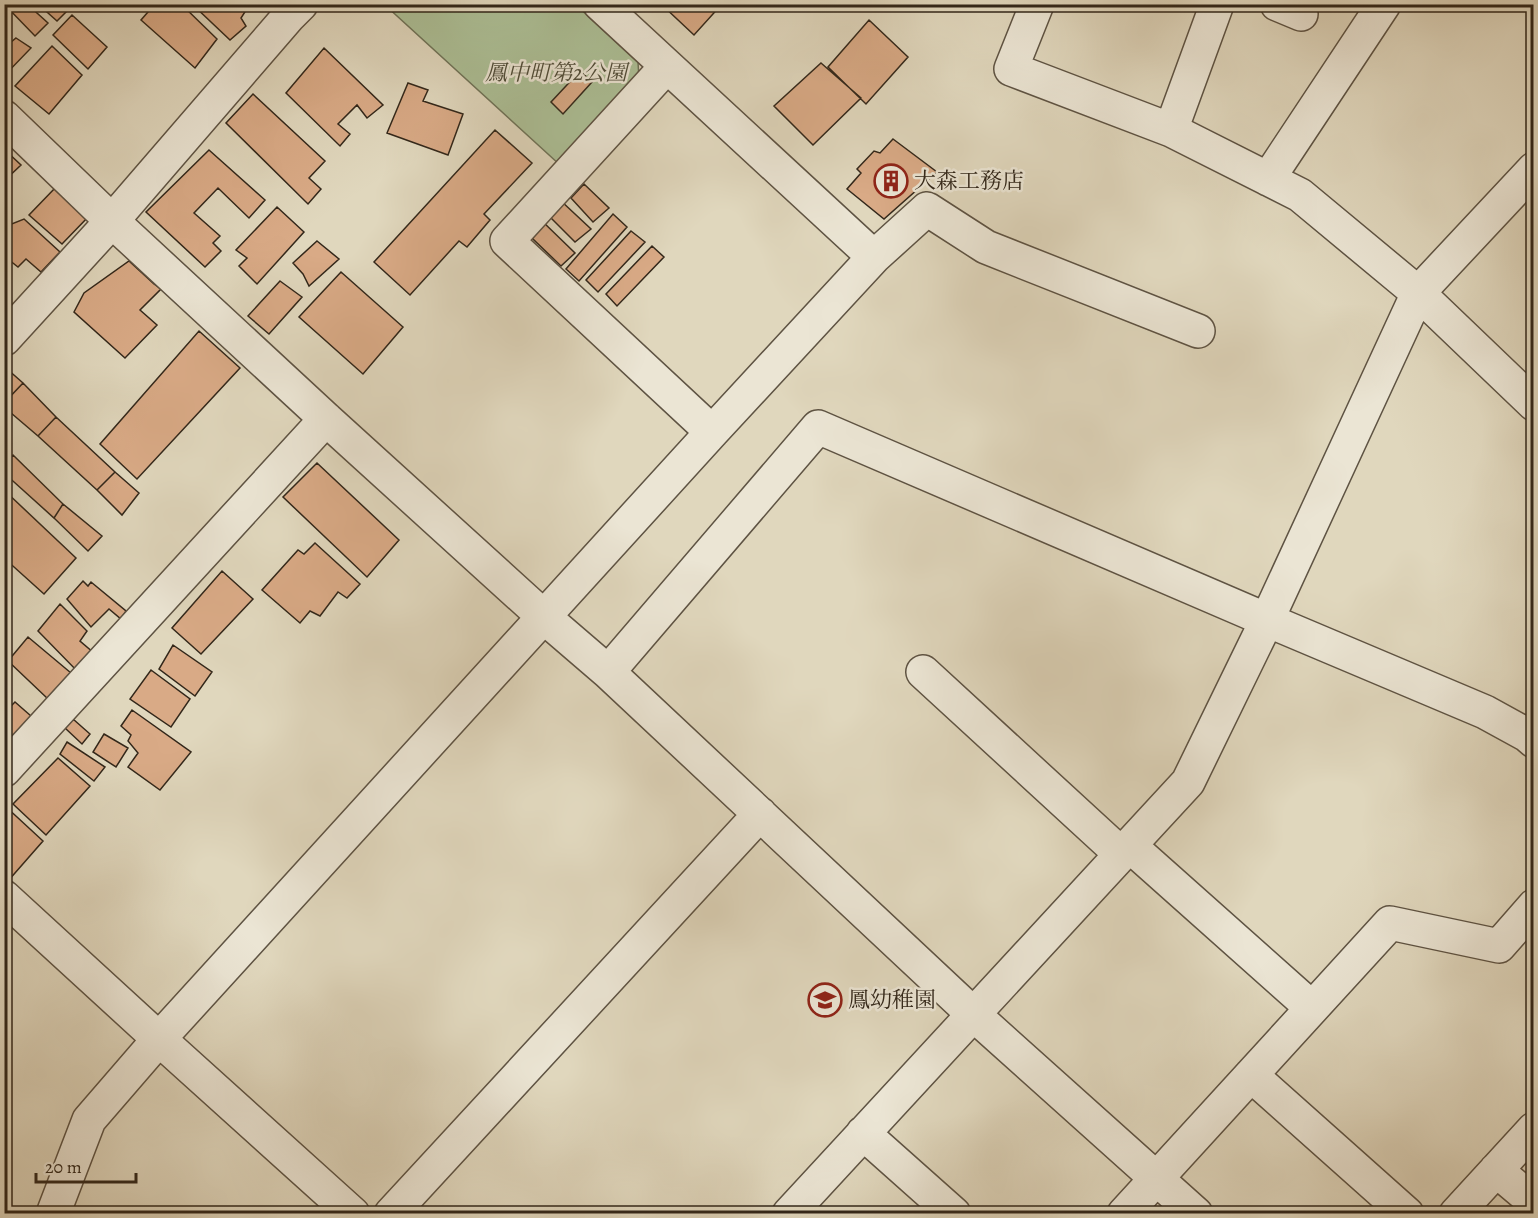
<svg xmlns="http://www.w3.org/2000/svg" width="1538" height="1218" viewBox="0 0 1538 1218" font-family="Alegreya,'Noto Serif JP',serif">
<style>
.green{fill:#acbf96;stroke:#6f7358;stroke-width:1.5}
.building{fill:#d9aa86;stroke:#32271a;stroke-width:1.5}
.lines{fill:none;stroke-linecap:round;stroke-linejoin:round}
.minor-casing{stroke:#5e5343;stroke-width:36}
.minor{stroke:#ebe5d4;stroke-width:33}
.labels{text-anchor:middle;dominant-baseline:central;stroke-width:5;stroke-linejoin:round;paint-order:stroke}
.park-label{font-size:22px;font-style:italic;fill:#504d39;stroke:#ebe5d4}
.poi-label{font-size:22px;fill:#32271a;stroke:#ebe5d4;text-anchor:start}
</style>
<rect width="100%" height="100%" fill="#e0d7bd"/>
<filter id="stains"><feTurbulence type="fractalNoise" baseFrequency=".00333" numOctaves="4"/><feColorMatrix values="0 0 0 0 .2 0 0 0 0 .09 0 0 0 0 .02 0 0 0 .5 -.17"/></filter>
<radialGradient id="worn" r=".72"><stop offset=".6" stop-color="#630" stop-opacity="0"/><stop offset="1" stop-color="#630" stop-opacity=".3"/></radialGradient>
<path class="green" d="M 385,5 L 576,5 L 638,62 L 639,79 L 560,165 Z"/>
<path class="building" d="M 4,4 L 27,4 L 48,23 L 35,36 Z
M 38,4 L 65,4 L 70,8 L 57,21 Z
M 155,4 L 181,4 L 217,39 L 195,68 L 141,20 Z
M 192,4 L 250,4 L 241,18 L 246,26 L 230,40 Z
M 661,4 L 722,4 L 694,35 Z
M 72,15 L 107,47 L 88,69 L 53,35 Z
M 869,20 L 908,57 L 866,104 L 828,67 Z
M 16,38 L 31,48 L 4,76 L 4,48 Z
M 52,46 L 82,75 L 49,114 L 15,86 Z
M 324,48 L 383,105 L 367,118 L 357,105 L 338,124 L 350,134 L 340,146 L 286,93 Z
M 821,63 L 861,98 L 813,145 L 774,106 Z
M 580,71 L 592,82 L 563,114 L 551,102 Z
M 408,83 L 428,90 L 423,101 L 463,114 L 448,155 L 387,133 Z
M 253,94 L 325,161 L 309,178 L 321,189 L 308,204 L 226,123 Z
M 495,130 L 532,163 L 484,214 L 490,220 L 467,247 L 459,241 L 410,295 L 374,262 Z
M 893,139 L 937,172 L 884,219 L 847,189 L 861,173 L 857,169 L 874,151 L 880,153 Z
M 4,149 L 21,165 L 4,181 Z
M 209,150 L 265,200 L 249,218 L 218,188 L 194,213 L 220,236 L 213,243 L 221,251 L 205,267 L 146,212 Z
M 584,184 L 609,208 L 593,222 L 571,198 Z
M 56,187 L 89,216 L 62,244 L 29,215 Z
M 560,200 L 591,229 L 575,242 L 548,215 Z
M 277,207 L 304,232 L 257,284 L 239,266 L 247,258 L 236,250 Z
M 613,214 L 627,227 L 579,281 L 566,269 Z
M 24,219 L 60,252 L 41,272 L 26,259 L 18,267 L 4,256 L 4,227 Z
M 541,220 L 575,253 L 561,266 L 533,239 L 531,229 Z
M 631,231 L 645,242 L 598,292 L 586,280 Z
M 317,241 L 339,259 L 309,286 L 303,274 L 293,263 Z
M 652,246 L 664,257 L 617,306 L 606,294 Z
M 129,261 L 154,284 L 161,289 L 140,310 L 157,325 L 125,358 L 74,312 L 84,293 Z
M 341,272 L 403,327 L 363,374 L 299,317 Z
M 280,281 L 302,297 L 269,334 L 248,316 Z
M 199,331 L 240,368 L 137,479 L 100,444 Z
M 6,368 L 23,383 L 4,403 L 4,370 Z
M 23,383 L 56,417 L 38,436 L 4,407 L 4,403 Z
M 56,417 L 115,472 L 97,490 L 38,436 Z
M 13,455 L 63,504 L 54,518 L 4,473 L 4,465 Z
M 317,463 L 399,540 L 367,577 L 283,497 Z
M 115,472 L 139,493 L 122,515 L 97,490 Z
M 4,490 L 76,558 L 44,594 L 4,558 Z
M 63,504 L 102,536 L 88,551 L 54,518 Z
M 315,543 L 360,584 L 347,598 L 338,592 L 320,616 L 310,611 L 300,623 L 262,590 L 298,550 L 304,554 Z
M 222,571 L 253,599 L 201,654 L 172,628 Z
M 83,581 L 88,586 L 91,582 L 126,611 L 121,619 L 109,609 L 91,627 L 67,599 Z
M 60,604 L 87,631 L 80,641 L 94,653 L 78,672 L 38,631 Z
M 28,637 L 71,673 L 48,699 L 8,661 Z
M 173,645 L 212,672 L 195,696 L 159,669 Z
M 151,670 L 190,699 L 171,727 L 130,699 Z
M 15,702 L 39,723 L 4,761 L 4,713 Z
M 132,710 L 191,752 L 160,790 L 128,767 L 138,753 L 128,741 L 131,735 L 121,726 Z
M 73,719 L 90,734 L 82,744 L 65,728 Z
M 104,734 L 128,748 L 116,767 L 93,752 Z
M 67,742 L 105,767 L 94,781 L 60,754 Z
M 58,758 L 90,786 L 46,835 L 13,804 Z
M 4,805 L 43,841 L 8,881 L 4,878 Z"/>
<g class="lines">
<defs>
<path id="minor" d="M 600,4 L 874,257
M 1037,4 L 1011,69 L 1171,130 L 1300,195 L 1418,293 L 1534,404
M 1277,4 L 1301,14
M 667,66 L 507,241 L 712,432
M 4,117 L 112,221 L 326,419 L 544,617 L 608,672 L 973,1014 L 1196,1214
M 1171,130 L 1217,4
M 1268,179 L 1384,4
M 4,339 L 112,221 L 289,16 L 301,4
M 608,672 L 818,427 L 1267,620 L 1485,712 L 1527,735 L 1534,741
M 923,672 L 1121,854
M 4,770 L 326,419
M 1129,845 L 1312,1008
M 4,897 L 159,1039 L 353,1214
M 1251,1075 L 1407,1214
M 863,1133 L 954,1214
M 1496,1170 L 1534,1202
M 53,1214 L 89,1120 L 159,1039 L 712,432 L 874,257 L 927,209 L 986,247 L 1198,331
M 391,1214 L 760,814
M 789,1214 L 1188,782 L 1267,620 L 1418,293 L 1534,169
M 1124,1214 L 1390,923 L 1499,946 L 1534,906
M 1456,1214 L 1534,1129"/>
</defs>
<use href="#minor" class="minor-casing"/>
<use href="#minor" class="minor"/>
</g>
<defs>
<symbol id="building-ring" viewBox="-11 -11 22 22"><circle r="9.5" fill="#ebe5d4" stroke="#8f2418" stroke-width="1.5"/><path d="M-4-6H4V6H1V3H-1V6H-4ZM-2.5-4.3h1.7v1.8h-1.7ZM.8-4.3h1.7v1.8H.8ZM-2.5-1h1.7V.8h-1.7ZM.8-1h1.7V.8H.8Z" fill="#8f2418"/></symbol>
<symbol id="school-ring" viewBox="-11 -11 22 22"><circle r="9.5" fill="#ebe5d4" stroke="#8f2418" stroke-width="1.5"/><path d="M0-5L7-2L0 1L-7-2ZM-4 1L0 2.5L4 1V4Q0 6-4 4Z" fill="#8f2418"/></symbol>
</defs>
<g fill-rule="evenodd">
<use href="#building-ring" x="872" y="162" width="38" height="38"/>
<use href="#school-ring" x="806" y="981" width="38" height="38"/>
</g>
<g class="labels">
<g class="park-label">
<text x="556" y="73">鳳中町第2公園</text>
</g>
<g class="poi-label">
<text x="914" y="181">大森工務店</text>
<text x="848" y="1000">鳳幼稚園</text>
</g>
</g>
<rect width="1538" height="1218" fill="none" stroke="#e0d7bd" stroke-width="24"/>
<rect x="6" y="6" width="1526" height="1206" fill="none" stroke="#32271a" stroke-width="3"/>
<rect x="12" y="12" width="1514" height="1194" fill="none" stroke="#32271a" stroke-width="1.5"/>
<path d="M36 1173v9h100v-9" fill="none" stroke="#32271a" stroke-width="3"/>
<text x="45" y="1173" font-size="18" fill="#32271a" stroke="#ebe5d4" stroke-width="4.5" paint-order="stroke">20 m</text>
<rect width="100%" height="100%" filter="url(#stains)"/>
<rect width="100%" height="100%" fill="url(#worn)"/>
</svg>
